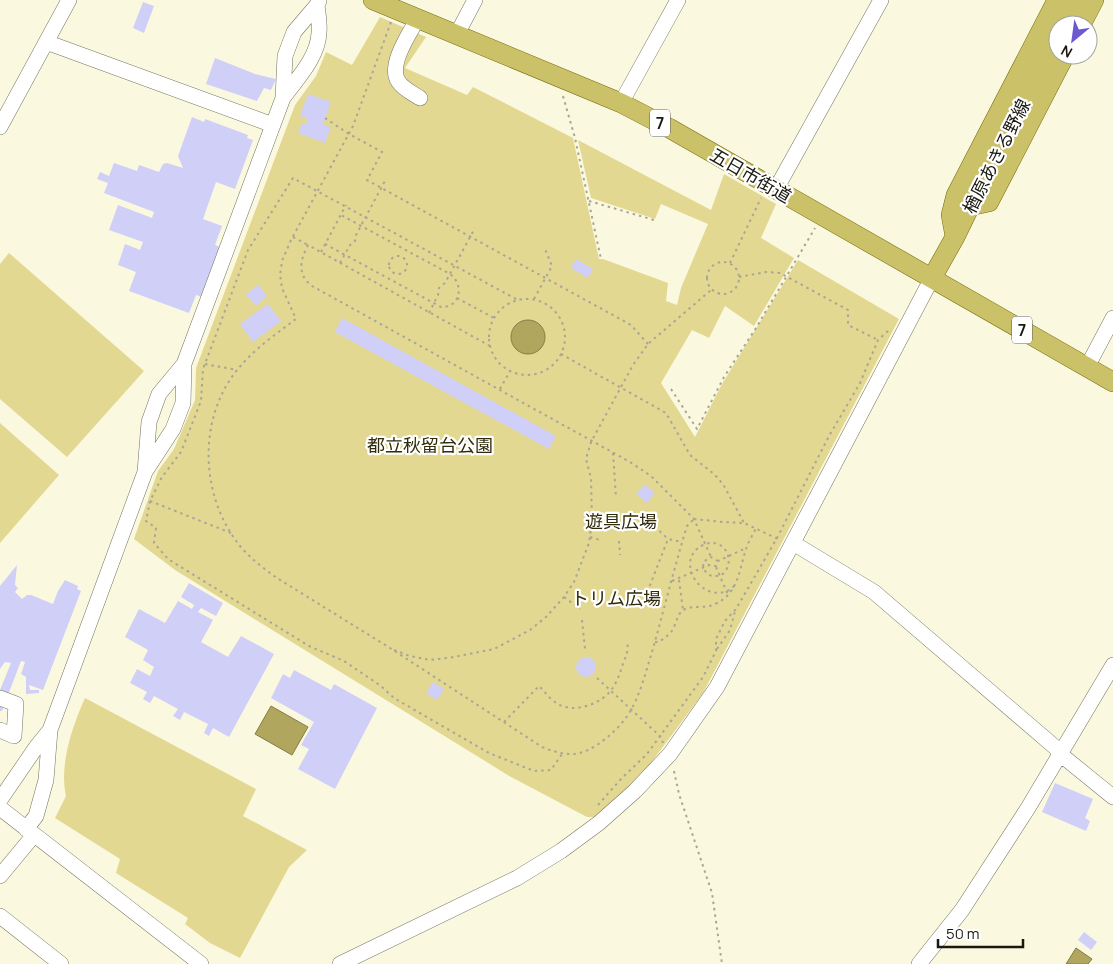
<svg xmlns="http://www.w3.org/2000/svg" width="1113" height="964" viewBox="0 0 1113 964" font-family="Manrope,'Noto Sans JP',sans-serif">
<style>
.green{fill:#e2d892}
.water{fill:#b1a65d;stroke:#847c46}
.building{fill:#cfcff8}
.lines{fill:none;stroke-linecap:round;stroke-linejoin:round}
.minor-casing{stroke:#75735e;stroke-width:16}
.major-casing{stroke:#776b09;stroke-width:20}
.path{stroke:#a9a694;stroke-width:2;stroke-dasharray:2.5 4;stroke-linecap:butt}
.minor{stroke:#fff;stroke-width:15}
.major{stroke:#cbc169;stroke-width:19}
.labels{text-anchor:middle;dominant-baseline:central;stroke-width:4.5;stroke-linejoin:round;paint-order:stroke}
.shield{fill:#fff;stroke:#5f5e58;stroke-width:1}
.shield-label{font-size:16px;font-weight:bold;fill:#1a1911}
.street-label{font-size:18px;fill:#1a1911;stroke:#fff}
.park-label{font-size:18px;fill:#302b0a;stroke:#fff}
</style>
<rect width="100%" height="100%" fill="#fbf8e0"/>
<path class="green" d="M 380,17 L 426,37 L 405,68 L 467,95 L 473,87 L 573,138 L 599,259 L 603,259 L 668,283 L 666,301 L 677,305 L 681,288 L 708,224 L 661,204 L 655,219 L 591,198 L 578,140 L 711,210 L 724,174 L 776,204 L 761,238 L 794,258 L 754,326 L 725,306 L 709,338 L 692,330 L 661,383 L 695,437 L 722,384 L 798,260 L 899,319 L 703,693 L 642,775 L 596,817 L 587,817 L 511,777 L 175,570 L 134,539 L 158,471 L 174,449 L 195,400 L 196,368 L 295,105 L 316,76 L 326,52 L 352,65 Z
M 9,253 L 144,371 L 67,457 L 0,399 L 0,264 Z
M 0,423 L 59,475 L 0,543 Z
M 85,698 L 256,789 L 243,816 L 307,850 L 289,867 L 240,958 L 210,943 L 185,924 L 188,918 L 116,873 L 120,859 L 55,818 L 66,796 C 59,765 72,727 85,698 Z"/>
<path class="water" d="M511 337a17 17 0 1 1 34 0a17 17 0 1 1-34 0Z
M 271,706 L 308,727 L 292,755 L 255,734 Z
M 1076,948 L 1092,959 L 1088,964 L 1066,964 Z"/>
<path class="building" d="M 143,2 L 154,6 L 144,33 L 133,28 Z
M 215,58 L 255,74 L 276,79 L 271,90 L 264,88 L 257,101 L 206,84 Z
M 308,94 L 331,102 L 323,125 L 331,127 L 325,143 L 298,133 L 302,123 L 306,124 L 308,119 L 300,116 Z
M 192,117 L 204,122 L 205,119 L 248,135 L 247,138 L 253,140 L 235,189 L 216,182 L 203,219 L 222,226 L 215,245 L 220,247 L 202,297 L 196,295 L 189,313 L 129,291 L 136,272 L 118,265 L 125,244 L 140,250 L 143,242 L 109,230 L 118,205 L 152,218 L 154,212 L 104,193 L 108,183 L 97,179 L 100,172 L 109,176 L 114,163 L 137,171 L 139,165 L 159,172 L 163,164 L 167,163 L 183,168 L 178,156 Z
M 576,259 L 593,269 L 588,278 L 571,268 Z
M 258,285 L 267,296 L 256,306 L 246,294 Z
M 268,304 L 281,321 L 253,342 L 240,324 Z
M 342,318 L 556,436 L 549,449 L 335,332 Z
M 645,484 L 655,493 L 647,503 L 636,494 Z
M 17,565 L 15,585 L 18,588 L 15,592 L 22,599 L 27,595 L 31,595 L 53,604 L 58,591 L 65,580 L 78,586 L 77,589 L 81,591 L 43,690 L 29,685 L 30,690 L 39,690 L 39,693 L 26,694 L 26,677 L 21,674 L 25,662 L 21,661 L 2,711 L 0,711 L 0,690 L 11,663 L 5,662 L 0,669 L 0,586 Z
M 189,583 L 223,603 L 216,616 L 201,608 L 198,612 L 213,620 L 201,642 L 228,657 L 241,636 L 274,654 L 229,737 L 213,728 L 209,736 L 204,733 L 208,724 L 184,712 L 180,720 L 173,716 L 178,709 L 154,696 L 150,703 L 143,699 L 147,692 L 130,683 L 137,669 L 150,676 L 154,667 L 143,660 L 148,650 L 125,637 L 139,609 L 165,623 L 178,601 L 192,609 L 194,605 L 181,597 Z
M576 667a10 10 0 1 1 20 0a10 10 0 1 1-20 0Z
M 294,670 L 331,690 L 334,684 L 377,708 L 335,789 L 298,769 L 309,749 L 301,745 L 314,722 L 271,698 L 283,674 L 290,678 Z
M 433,682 L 444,689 L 437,700 L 426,693 Z
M 1055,783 L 1093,799 L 1085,818 L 1090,821 L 1086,831 L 1042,812 Z
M 1084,932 L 1097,942 L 1091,950 L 1078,940 Z"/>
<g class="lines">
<defs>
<path id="minor" d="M 418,18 C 410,33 388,64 398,81 C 403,89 412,93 420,98
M 457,34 L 475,0
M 46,42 L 273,125
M 283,98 L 285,56 L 294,32 L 317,5 L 319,1
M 621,103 L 678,0
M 0,127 L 69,0
M 776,189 L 881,0
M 1087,367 L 1113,318
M 145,472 L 149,422 L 159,394 L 184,364
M 793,543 L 874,592 L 1056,748 L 1060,754 L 1113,797
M 0,698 L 16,704 L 14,736 L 0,730
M 0,800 L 37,746 L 50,730
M 0,808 L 201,964
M 26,829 L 36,816 L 46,780 L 50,730 L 145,472 L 173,429 L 183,403 L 184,364 L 283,98 C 297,79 318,57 319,33 C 320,24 318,14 317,5
M 0,876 L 34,835
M 0,916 L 61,964
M 340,964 L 517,878 L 561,851 L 599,823 L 635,791 L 670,754 L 717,687 L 932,278
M 919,964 L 962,910 L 1028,808 L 1113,665"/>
<path id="major" d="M 373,0 L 621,103 L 669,128 L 1113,382
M 1063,25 L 1076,0
M 1081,25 L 1094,0
M 970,206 L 989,202 L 1065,55
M 955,237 L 951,215 L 956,195 L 1057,0
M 932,278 L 955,237 L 994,157 L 1058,34"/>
</defs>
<use href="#minor" class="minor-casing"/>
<use href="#major" class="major-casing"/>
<path class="path" d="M 391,22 L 353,126 L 291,240 L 282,261 L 280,275 L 282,288 L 296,319 C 276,334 254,349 238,369 C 197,418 200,497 240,546 C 250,558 264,569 277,578 L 390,648 L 542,747 C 552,751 561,754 572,754 C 593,754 622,727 631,710 C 641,692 646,671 652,652 C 664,610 674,568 687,526 L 694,519
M 563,96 L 575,138 L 601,259
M 325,118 L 349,134 L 382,152 L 367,180 L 631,325 L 648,344
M 589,201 L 654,220
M 293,237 L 308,245
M 325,244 L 441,307 C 460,308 465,285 450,274 L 341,215
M 321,252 L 346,205
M389 265a9 9 0 1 1 18 0a9 9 0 1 1-18 0Z
M707 278a16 16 0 1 1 32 0a16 16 0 1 1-32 0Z
M 340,263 L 350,245 L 355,241 L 356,235 L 386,179
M 730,263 L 761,198
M 739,277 L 766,272 L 780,273 L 848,310 L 848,325 L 878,340
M 457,298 L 494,318
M489 337a38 38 0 1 1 76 0a38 38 0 1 1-76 0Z
M 516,299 L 293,178 L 248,250 L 203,369 L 201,401 L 181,452 L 162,477 L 150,501 L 146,521 L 156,528 L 154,543 L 168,559 L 309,646 L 344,661 L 381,686 L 394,698 L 489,753 L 534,771 L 551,770 L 562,754
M 534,299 L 552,266 L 545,249
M 429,313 L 438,295 L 439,288 L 445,283 L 475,228
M 490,346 L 308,245 C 300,260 297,275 312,286 L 630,462 L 651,476 L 694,519 L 711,557
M 561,354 L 666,413 L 690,455 L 714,474 L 723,484 L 744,523
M 205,364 L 237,370
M 500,389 L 510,371
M 671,389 L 697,429 L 724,377 L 756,328 L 815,228
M 613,453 L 616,497
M 150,501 L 231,533
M 694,519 L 723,522 L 744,523 L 778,539
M 650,522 L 668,539
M 590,537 L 600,540
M 619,541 L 620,555
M 718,561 L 711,557 L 703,562 C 703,575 713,580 724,573 C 737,557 721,536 703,545 C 674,559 699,602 727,591 C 730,590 734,586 737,584
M 716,567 L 728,595
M 679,580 L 683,610
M 672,581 L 709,565 L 716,566 L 718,561 L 746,548
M 564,597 L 580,609
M 645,598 L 668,539 L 682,542
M 582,620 L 585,649
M 655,642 L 659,642 C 664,638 670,635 673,629 C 677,622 677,613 685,609 C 694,605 706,609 715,604 C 738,594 739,571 746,549 C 748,542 753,535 756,528
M 717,649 L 730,630 L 735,611
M 394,650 L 410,656 L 430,660 L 454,657 L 494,649 L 530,630 L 546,617 L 564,597 L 574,582 L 589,543 L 592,521 L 591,478 L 586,459 L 591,442 L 633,365 L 648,344 L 711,290
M 597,678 L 661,737 L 663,743
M 504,722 L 539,686 C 547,694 554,705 566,707 C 581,711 603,702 612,689 C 617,682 620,673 623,664 C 626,656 629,650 627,641
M 674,771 L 679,794 L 712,893 L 722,964
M 598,805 L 621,779 L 647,754 L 703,677 L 716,651 L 716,639 L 725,621 L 736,609 L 777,538 L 829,436 L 860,383 L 878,340 L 889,330"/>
<use href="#minor" class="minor"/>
<use href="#major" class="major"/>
</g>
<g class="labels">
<g class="shield">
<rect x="650" y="109.5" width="20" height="27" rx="4"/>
<rect x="1012" y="316.5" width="20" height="27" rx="4"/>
</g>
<g class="shield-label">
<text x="660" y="123">7</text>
<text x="1022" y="330">7</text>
</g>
<g class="street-label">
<text transform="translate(996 156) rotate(-63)">楢原あきる野線</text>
<text transform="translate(751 175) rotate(30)">五日市街道</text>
</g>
<g class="park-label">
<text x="430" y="445">都立秋留台公園</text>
<text x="621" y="521">遊具広場</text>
<text x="616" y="598">トリム広場</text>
</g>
</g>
<g transform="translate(1073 40) rotate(209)"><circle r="24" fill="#ffffff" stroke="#a3a3a0"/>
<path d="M0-4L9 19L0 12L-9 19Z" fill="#6a59d2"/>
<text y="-8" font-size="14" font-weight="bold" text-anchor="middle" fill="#1a1911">N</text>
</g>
<path d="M938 939v8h85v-8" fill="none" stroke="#1a1911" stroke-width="2.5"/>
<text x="946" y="939" font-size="15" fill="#1a1911" stroke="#ffffff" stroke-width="4" paint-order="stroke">50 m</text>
</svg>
